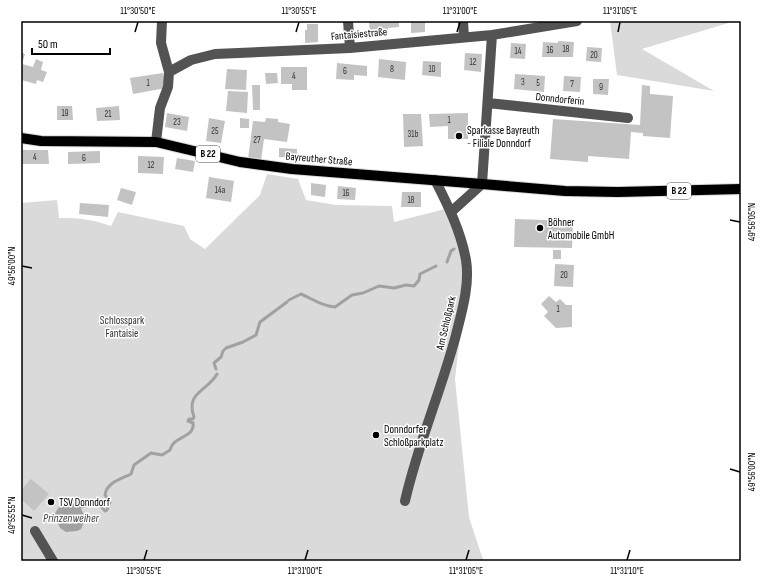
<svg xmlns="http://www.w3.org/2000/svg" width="762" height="582" viewBox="0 0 762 582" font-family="'Sofia Sans Condensed',sans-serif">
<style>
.green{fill:#dadada}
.water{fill:#a1a1a1}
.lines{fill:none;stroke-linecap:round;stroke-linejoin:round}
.stream{stroke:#a1a1a1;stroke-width:3}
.building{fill:#c3c3c3}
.major-casing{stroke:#dbdbdb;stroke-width:12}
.minor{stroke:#535353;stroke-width:10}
.major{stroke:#000;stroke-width:10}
.ticks{fill:none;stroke:#000;stroke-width:1.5}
.poi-dot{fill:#000;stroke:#fff;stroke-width:1.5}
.labels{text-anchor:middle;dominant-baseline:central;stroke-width:3;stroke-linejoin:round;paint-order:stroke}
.number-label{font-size:9px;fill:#313131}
.shield{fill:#fff;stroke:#4c4c4c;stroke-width:1}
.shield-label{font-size:10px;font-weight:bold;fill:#000}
.street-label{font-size:11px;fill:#000;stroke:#fff}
.poi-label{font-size:11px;fill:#000;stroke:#fff;text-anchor:start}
.park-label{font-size:11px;fill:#313131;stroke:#fff}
.water-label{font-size:12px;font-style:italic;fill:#424242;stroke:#fff}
.neatline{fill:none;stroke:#000;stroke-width:1.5}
.ticks-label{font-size:10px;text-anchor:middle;fill:#000}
</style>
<rect width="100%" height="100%" fill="#fff"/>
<path class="green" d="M 610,21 L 735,21 L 642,49 L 714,91 L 617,75 Z
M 267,174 L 298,179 L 306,200 L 336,205 L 392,206 L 394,222 L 449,208 L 467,274 L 455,379 L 469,517 L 481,554 L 484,561 L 21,561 L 21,203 L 57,200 L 59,218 C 80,218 91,219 111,226 L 118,212 L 184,226 L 190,239 L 205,249 L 260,195 Z"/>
<path class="water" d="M 70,502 L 80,507 L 86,518 L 81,529 L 77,531 L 66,532 L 60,528 L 54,515 L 60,505 Z"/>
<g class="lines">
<path class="stream" d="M 447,262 L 451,251 L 454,249
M 289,300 L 301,294 C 313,299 321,306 335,307 L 352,295 L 363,293 L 379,286 L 394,288 L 406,285 L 414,286 L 419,280 L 420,274 L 436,266
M 216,369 L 214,363 L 221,357 L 223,351 L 226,348 L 243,342 L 256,335 L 260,322 L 287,302
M 80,507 L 99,504 L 105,511 L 107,510 L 110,502 L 105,495 C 106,483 121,479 131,474 L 134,465 L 151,453 L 162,455 L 170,450 C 171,448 171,446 173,444 C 179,436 195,436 193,423 L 188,421 L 189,419 L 193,419 L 194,417 C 185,392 208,391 217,374"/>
</g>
<path class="building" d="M 369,21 L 399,21 L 399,27 L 388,28 L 388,34 L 370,35 Z
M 411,21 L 425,21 L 425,32 L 411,33 Z
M 307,24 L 318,24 L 318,42 L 305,43 L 305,30 L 307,30 Z
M 558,41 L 574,42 L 573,57 L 542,57 L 543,42 L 558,43 Z
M 511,43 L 526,44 L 525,59 L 510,58 Z
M 587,47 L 602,48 L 601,62 L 586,61 Z
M 21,52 L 25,54 L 22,64 L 33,67 L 36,59 L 43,62 L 41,70 L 47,72 L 43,82 L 37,80 L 36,84 L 21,80 Z
M 465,53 L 482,54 L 481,72 L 464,70 Z
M 379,59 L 406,62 L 405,80 L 378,77 Z
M 423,61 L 441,62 L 441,77 L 422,75 Z
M 337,63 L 367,66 L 367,76 L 354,75 L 354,80 L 336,79 Z
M 281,67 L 307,67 L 307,90 L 292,90 L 292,84 L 281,84 Z
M 227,69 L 247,70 L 246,90 L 225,89 Z
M 163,73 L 166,88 L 133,94 L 130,78 Z
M 265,73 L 277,73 L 278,83 L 266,84 Z
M 515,74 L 545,76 L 544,92 L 514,89 Z
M 564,76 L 581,77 L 580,92 L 563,91 Z
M 593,79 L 609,79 L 608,95 L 593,94 Z
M 252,85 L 260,85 L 260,110 L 253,110 Z
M 642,85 L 650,86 L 650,94 L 673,96 L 670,138 L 643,136 L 643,133 L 631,132 L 629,159 L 588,156 L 588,162 L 550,159 L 553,119 L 640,125 Z
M 228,91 L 248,92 L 247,113 L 226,111 Z
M 57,106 L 72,106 L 73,120 L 57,120 Z
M 119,106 L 120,120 L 97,121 L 96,108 Z
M 167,113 L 189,117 L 187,131 L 165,127 Z
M 468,113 L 468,139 L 448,139 L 448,126 L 430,127 L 429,114 Z
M 403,114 L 421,114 L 423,146 L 404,147 Z
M 209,118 L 225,121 L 221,143 L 206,141 Z
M 240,118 L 249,119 L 249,128 L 240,128 Z
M 266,118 L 278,119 L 278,122 L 290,124 L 287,142 L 264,139 L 261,161 L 248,159 L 253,121 L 265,122 Z
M 279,148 L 297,149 L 297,158 L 279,157 Z
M 21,150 L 48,150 L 49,164 L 21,164 Z
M 100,151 L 100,163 L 68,164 L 68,152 Z
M 138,156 L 164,157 L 163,174 L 138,173 Z
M 177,158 L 195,161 L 193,172 L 175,169 Z
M 209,177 L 234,181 L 231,202 L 206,198 Z
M 311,183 L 326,185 L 325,197 L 311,195 Z
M 338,186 L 356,188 L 355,200 L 337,199 Z
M 121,188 L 136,192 L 132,205 L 117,200 Z
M 402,192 L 421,192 L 421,207 L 401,207 Z
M 80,203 L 109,205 L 108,217 L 79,214 Z
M 515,219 L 573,221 L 572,248 L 514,247 Z
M 553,250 L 561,250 L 561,259 L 553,259 Z
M 555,264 L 574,265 L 573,287 L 554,286 Z
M 549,296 L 556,302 L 560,299 L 566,305 L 572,305 L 572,327 L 556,328 L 544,316 L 548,312 L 541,304 Z
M 31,479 L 49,494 L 34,511 L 21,499 L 21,490 Z"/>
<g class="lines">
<defs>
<path id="major" d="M 21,138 L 41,141 L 156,142 L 240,162 L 292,169 L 482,184 L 565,191 L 618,192 L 741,189"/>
</defs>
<use href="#major" class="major-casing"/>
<path class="minor" d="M 348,21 L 350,48
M 463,21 L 464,37
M 169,72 L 191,60 L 215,54 L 350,48 L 492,35 L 577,21
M 488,103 L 628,118
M 156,142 L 160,108 L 168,87 L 169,72 L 161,43 L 162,21
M 451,212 L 482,184 L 492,35
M 405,501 C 418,444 441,391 456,335 C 462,311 470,284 466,260 C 461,232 448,205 435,180
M 35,531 L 53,561"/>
<use href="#major" class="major"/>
</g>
<path class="ticks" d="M 135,32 L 138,22M 296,32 L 299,22M 457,32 L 460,22M 618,32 L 620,22M 730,220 L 740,222M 22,266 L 32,268M 730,469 L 740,472M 22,515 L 32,518M 144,560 L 147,550M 305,560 L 308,550M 466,560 L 469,550M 627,560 L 630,550"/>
<g class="poi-dot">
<circle cx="459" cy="136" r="4"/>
<circle cx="540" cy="228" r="4"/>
<circle cx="376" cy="435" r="4"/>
<circle cx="51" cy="502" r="4"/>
</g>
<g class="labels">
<g class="number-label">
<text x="566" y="49">18</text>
<text x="550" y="50">16</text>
<text x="518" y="51">14</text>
<text x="594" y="55">20</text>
<text x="473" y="62">12</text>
<text x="392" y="69">8</text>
<text x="432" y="69">10</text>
<text x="345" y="71">6</text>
<text x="294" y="76">4</text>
<text x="523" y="82">3</text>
<text x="148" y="83">1</text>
<text x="538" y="83">5</text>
<text x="572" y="84">7</text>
<text x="601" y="87">9</text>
<text x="65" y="113">19</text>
<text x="108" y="114">21</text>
<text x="449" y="120">1</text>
<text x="177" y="122">23</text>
<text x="215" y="131">25</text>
<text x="413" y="134">31b</text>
<text x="257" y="140">27</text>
<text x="35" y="157">4</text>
<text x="84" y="158">6</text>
<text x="151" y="165">12</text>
<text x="220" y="190">14a</text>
<text x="346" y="193">16</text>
<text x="411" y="200">18</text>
<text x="564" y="275">20</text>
<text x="558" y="309">1</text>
</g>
<g class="shield">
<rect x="196" y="146" width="24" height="16" rx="3"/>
<rect x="667" y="183" width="24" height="16" rx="3"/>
</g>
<g class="shield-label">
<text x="208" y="154">B 22</text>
<text x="679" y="191">B 22</text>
</g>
<g class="street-label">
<text transform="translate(359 34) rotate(-5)">Fantaisiestraße</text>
<text transform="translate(560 99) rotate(6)">Donndorferin</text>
<text transform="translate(319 159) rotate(5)">Bayreuther Straße</text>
<text transform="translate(446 323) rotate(-77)">Am Schloßpark</text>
</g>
<g class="poi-label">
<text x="467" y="130">Sparkasse Bayreuth<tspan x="467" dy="13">- Filiale Donndorf</tspan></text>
<text x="548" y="222">Böhner<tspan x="548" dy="13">Automobile GmbH</tspan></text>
<text x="384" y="429">Donndorfer<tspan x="384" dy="13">Schloßparkplatz</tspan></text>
<text x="59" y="502">TSV Donndorf</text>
</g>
<g class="park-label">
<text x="122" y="320">Schlosspark<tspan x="122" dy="13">Fantaisie</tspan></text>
</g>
<g class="water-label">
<text x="71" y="518">Prinzenweiher</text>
</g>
</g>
<rect width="762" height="582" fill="none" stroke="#ffffff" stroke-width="44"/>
<path d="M32 48v6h78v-6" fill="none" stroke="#000000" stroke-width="2"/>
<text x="38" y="48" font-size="12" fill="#000000" stroke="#ffffff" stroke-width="3" paint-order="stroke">50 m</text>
<rect x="22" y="22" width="718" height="538" class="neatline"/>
<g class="ticks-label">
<text x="138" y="14">11°30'50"E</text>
<text x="299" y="14">11°30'55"E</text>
<text x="460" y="14">11°31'00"E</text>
<text x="620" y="14">11°31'05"E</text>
<text transform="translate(751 222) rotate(-90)" y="4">49°56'05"N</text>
<text transform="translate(11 266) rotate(-90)" y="4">49°56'00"N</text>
<text transform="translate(751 472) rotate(-90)" y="4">49°56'00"N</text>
<text transform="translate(11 515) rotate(-90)" y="4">49°55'55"N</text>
<text x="144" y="574">11°30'55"E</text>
<text x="305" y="574">11°31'00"E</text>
<text x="466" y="574">11°31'05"E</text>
<text x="627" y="574">11°31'10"E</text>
</g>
</svg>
